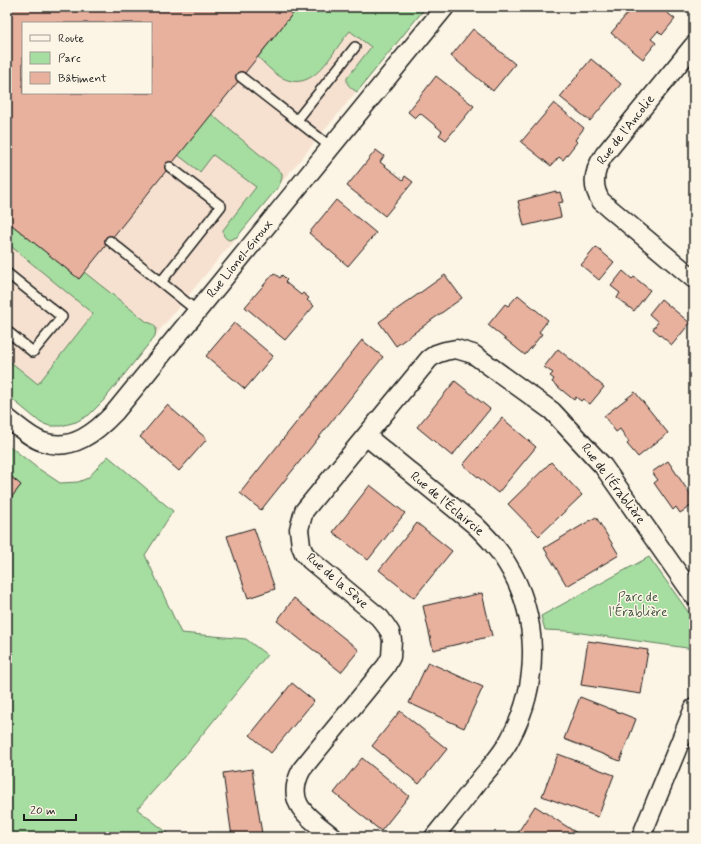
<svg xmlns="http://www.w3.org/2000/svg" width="701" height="844" viewBox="0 0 701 844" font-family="Mynerve,sans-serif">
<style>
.built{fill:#f6e1d0;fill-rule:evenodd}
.green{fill:#a6dda0;stroke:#617c5e}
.building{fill:#e8b19e;stroke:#1c1c1c;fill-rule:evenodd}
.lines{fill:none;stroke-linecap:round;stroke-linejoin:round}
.lane-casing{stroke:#1c1c1c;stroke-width:12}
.street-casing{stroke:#1c1c1c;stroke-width:21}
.lane{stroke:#fcf5e5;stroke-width:9}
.street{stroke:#fcf5e5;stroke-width:18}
.labels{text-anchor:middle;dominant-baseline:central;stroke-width:3;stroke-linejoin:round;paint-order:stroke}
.street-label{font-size:13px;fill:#1c1c1c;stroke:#fcf5e5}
.park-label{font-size:13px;fill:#455644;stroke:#fcf5e5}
</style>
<rect width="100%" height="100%" fill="#fcf5e5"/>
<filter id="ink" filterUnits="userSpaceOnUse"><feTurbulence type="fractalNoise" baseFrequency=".025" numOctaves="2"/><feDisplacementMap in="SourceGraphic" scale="8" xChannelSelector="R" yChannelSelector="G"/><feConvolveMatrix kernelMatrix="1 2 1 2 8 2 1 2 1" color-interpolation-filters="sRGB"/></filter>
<g filter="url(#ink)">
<path class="built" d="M 7,7 L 426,7 L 155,336 L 104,400 L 89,415 L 76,422 L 61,426 L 50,426 L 41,423 L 7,395 ZM 23,23 L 151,23 L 151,93 L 23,93 Z"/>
<path class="green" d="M 298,7 L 426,7 L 357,92 C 351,88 346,85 347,78 L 371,47 L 350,31 C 331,52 314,97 279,76 C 271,71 264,63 258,57 Z
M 211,114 L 282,173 L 282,178 L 279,186 L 237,237 L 229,240 C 224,238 223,235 223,230 L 256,187 L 213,155 L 200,172 L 178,155 Z
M 7,221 L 79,279 L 84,272 L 147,322 L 153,324 L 156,328 L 155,336 L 104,400 L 89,415 L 76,422 L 61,426 L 50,426 L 41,423 L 7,395 L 7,379 L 9,381 L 11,379 L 7,376 L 7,359 L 38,384 L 93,314 L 7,243 Z
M 7,444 L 36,467 L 60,483 L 78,482 L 88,478 L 108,456 L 173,511 L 145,555 L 181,633 L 246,639 L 267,655 L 184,757 L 137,809 L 173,837 L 7,837 L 7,503 L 21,485 L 11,476 L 7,480 Z
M 649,557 L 694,620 L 694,649 L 567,631 L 545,630 L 541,616 Z"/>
<path class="building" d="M 7,7 L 298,7 L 79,279 L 7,221 ZM 23,23 L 151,23 L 151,93 L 23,93 Z
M 633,7 L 660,7 L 675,19 L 662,35 L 658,31 L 651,39 L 656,43 L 643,59 L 611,33 Z
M 473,29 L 515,64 L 493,91 L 451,56 Z
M 591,59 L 621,84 L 590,121 L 560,97 Z
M 436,76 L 474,106 L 446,140 L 439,135 L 442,131 L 420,113 L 415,118 L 408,112 Z
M 554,103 L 584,128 L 575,140 L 577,142 L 563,160 L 559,157 L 551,166 L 521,142 Z
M 376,150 L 384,156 L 380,162 L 403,180 L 405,176 L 413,182 L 385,216 L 347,186 Z
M 556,191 L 556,193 L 560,192 L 563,202 L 558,203 L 561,217 L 524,226 L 518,201 Z
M 336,200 L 376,233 L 348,266 L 309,233 Z
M 596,247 L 614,262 L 599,280 L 581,265 Z
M 623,271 L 632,279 L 634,277 L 650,290 L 634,311 L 617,298 L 620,293 L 611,286 Z
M 274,273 L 280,278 L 282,275 L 287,280 L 285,282 L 301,295 L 303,293 L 309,298 L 307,300 L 314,306 L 285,340 L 245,307 Z
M 445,275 L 462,298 L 396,346 L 379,322 Z
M 518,295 L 548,320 L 539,332 L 542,334 L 525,355 L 488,325 L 505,304 L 508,306 Z
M 661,299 L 690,323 L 672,345 L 653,329 L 658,322 L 649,314 Z
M 234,323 L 273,356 L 245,389 L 206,356 Z
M 362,340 L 383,357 L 261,510 L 240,493 Z
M 558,349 L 604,387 L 590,404 L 583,399 L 581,401 L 576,397 L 574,400 L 552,382 L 554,379 L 550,376 L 553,373 L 544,367 Z
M 455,381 L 490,409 L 452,456 L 417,427 Z
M 635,392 L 668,433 L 638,457 L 627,444 L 629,442 L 620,429 L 616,432 L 604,416 Z
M 167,405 L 207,439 L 179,471 L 140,437 Z
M 502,418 L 536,447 L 498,493 L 463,465 Z
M 668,461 L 694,500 L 694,504 L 680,513 L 676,507 L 673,510 L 654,483 L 658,480 L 652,472 Z
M 551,462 L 582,495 L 539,536 L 508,504 Z
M 10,476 L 21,485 L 7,503 L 7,480 Z
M 370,485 L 405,513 L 368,560 L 333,532 Z
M 596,517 L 619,555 L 567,586 L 544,548 Z
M 417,523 L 452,551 L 414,598 L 379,570 Z
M 254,528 L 275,589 L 248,598 L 227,536 Z
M 482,593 L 492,636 L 433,650 L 423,606 Z
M 294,598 L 359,650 L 341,672 L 277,621 Z
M 588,641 L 648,650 L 641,694 L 581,685 Z
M 428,662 L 483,687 L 464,728 L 409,703 Z
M 292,683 L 314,701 L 271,753 L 250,735 Z
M 580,697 L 636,719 L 620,761 L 564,739 Z
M 400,711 L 447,749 L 419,784 L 372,746 Z
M 558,754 L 614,775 L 598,817 L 542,796 Z
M 362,758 L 409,796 L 381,831 L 334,793 Z
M 252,769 L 262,834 L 232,837 L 223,773 Z
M 535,806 L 583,837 L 515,837 Z"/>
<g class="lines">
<defs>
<path id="lane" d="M 241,77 L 331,147
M 297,120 L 355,47
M 110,241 L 197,311
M 7,273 L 62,317 L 33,352 L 7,331
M 161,282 L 221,206 L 170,167"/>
<path id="street" d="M 694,45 L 604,155 C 594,170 591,186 601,201 L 694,279
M 7,418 C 18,426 30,438 43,442 C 72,452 96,432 115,412 L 445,7
M 366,436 L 475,525 C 487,537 498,548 506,562 C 540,616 540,684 510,739 C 503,753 492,765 481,778 C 466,798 450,817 434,837
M 333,837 C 309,817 283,804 302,769 L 386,666 L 391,657 L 392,640 L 390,632 L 386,626 L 380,618 L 310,560 L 304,553 L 301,546 L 299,529 L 304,511 L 429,359 L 436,354 L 445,351 L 456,349 L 473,354 L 552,411 L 603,466 L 694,596
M 641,837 L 694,708"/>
</defs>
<use href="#lane" class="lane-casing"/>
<use href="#street" class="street-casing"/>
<use href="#lane" class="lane"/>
<use href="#street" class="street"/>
</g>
</g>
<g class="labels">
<g class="street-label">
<text transform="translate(626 130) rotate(-52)">Rue de l'Ancolie</text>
<text transform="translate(240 259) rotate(-51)">Rue Lionel-Giroux</text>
<text transform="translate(613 484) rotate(53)">Rue de l'Érablière</text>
<text transform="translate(447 504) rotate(40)">Rue de l'Éclaircie</text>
<text transform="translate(337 581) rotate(41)">Rue de la Sève</text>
</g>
<g class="park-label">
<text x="638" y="597">Parc de<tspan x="638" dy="15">l'Érablière</tspan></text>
</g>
</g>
<rect width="701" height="844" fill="none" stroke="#fcf5e5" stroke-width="24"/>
<rect x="12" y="12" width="677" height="820" fill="none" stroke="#1c1c1c" stroke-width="1.5" filter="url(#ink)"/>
<rect x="22" y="22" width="130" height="72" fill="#fcf5e5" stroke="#a29e95"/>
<rect x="30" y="35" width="20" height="6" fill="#fcf5e5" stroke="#a29e95"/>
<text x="58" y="42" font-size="12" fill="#1c1c1c">Route</text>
<rect x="30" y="52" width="20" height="12" fill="#a6dda0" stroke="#a29e95"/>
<text x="58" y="62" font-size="12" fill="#1c1c1c">Parc</text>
<rect x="30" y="72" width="20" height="12" fill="#e8b19e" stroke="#a29e95"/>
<text x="58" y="82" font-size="12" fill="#1c1c1c">Bâtiment</text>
<path d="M24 814v6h52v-6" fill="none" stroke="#1c1c1c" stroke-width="2"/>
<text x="30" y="814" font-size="12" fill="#1c1c1c" stroke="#fcf5e5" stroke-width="3" paint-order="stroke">20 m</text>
</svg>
